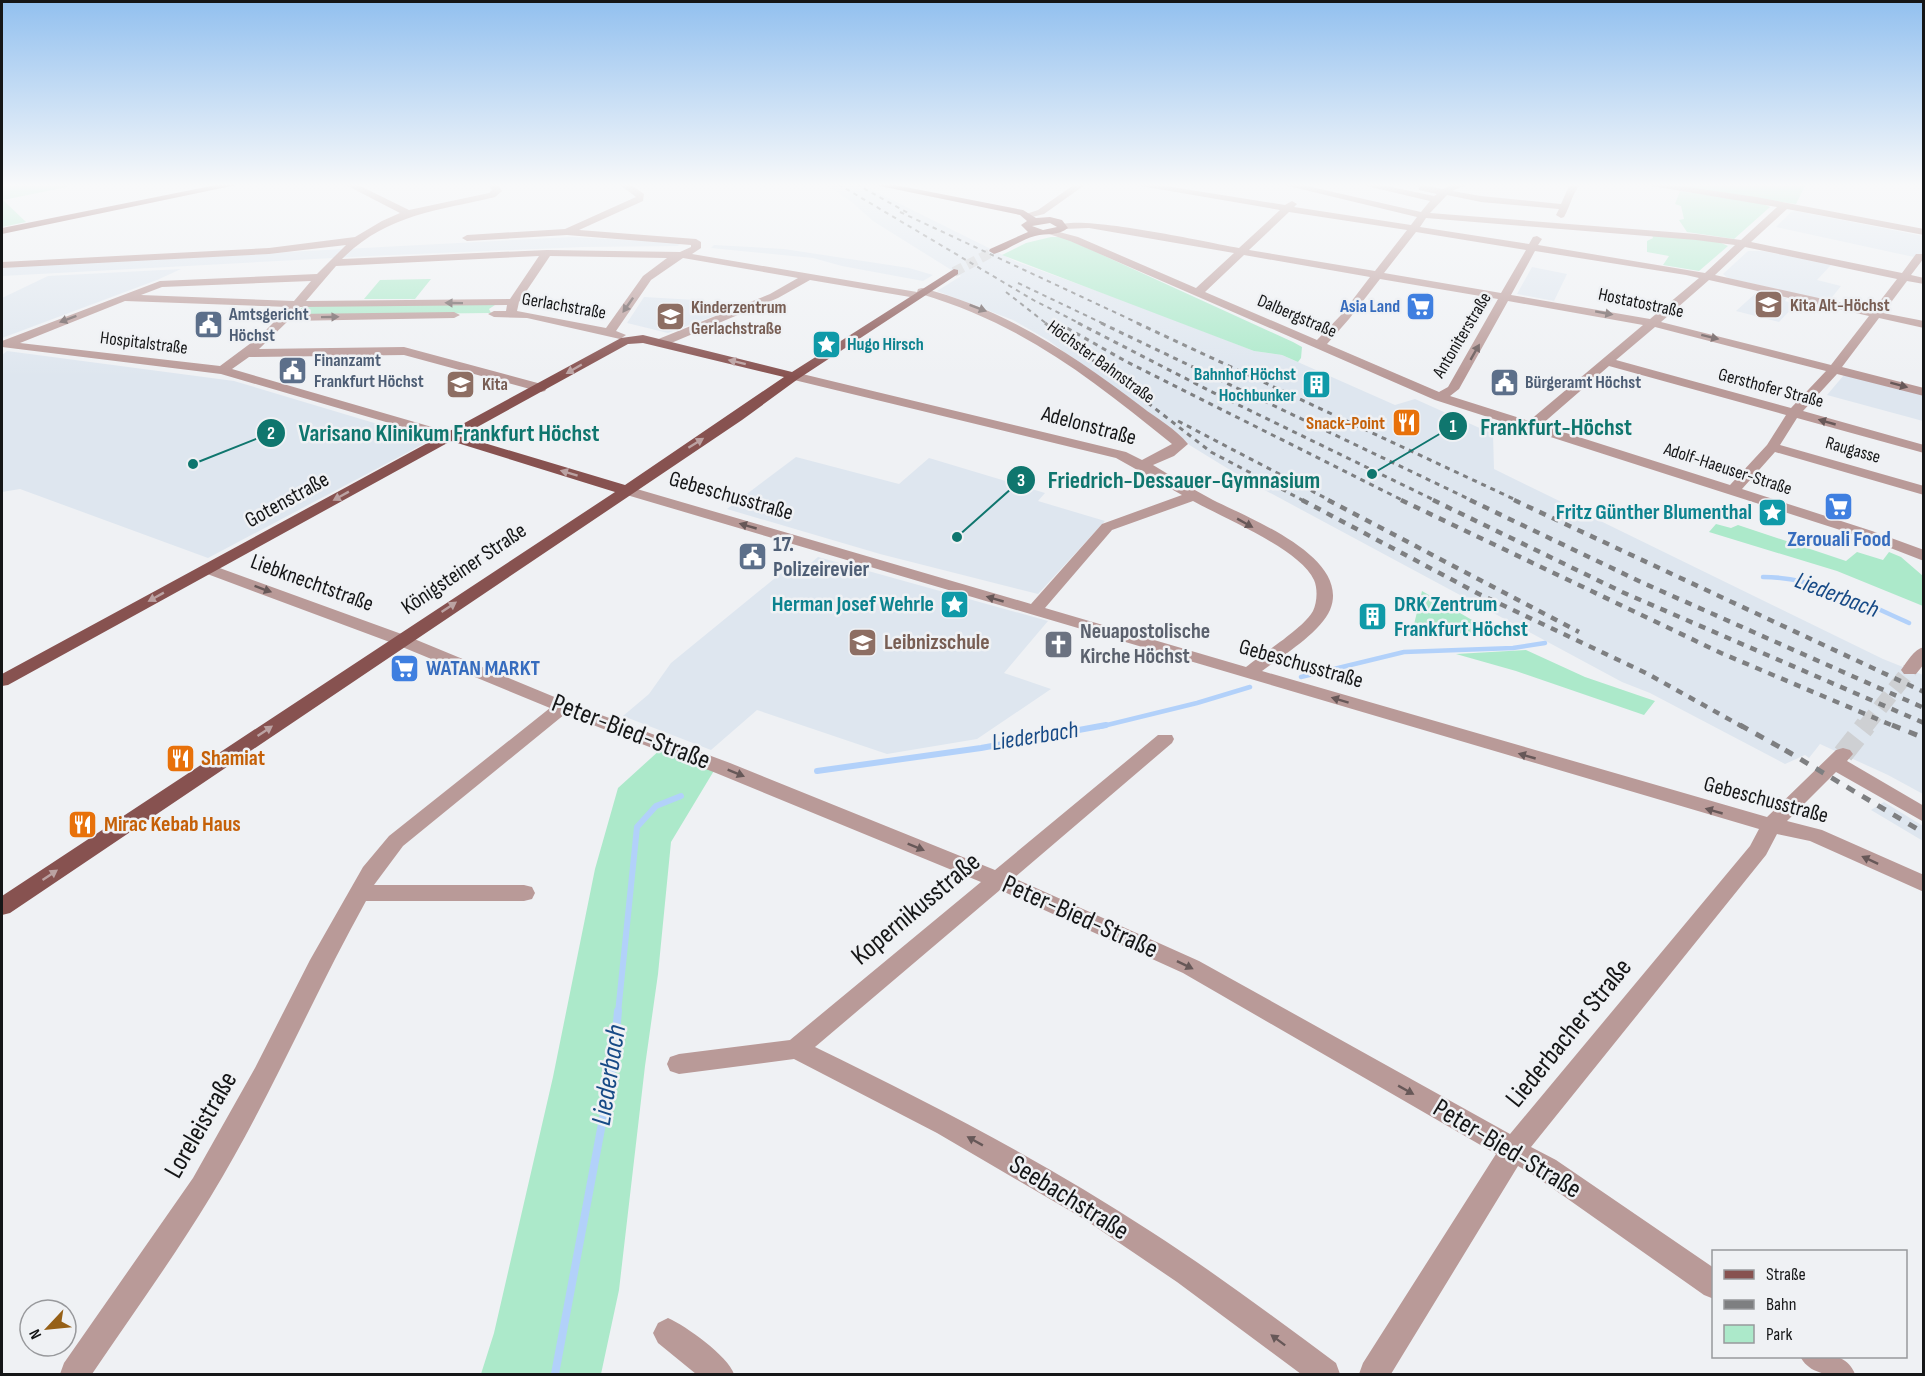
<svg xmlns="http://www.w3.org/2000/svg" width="1925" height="1376" viewBox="0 0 1925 1376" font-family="'Sofia Sans Condensed',sans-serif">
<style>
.built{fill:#dee6ef}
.green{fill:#ace9ca}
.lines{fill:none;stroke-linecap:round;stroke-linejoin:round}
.stream-far2{stroke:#b2d1fa;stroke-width:4.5}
.stream-far1{stroke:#b2d1fa;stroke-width:6}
.stream{stroke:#b2d1fa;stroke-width:8}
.minor-tunnel-far1{stroke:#ced0d3;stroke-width:16;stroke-dasharray:16 8;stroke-linecap:butt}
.minor-tunnel{stroke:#ced0d3;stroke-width:21;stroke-dasharray:21 10;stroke-linecap:butt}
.major-tunnel{stroke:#ced0d3;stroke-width:10;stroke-dasharray:10 5;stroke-linecap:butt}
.minor{fill:#b99a98;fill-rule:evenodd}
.major{fill:#875250;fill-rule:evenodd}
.rail-far3{stroke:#7e7f81;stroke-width:2;stroke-dasharray:4.5 4.5;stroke-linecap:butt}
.rail-far2{stroke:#7e7f81;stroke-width:3;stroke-dasharray:5 5;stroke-linecap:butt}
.rail-far1{stroke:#7e7f81;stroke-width:4.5;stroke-dasharray:7 7;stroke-linecap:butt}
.rail{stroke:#7e7f81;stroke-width:5;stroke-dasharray:9 9;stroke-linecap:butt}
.oneway{fill:#675858}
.oneway2{fill:#bba2a2}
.labels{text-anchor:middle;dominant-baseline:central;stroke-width:5;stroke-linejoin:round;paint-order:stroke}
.far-street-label{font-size:18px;fill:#151617;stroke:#eff1f4}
.far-education-label{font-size:18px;font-weight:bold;fill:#785e54;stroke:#eff1f4;text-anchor:start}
.far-shop-label{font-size:18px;font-weight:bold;fill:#366cbe;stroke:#eff1f4;text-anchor:end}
.far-service-label{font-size:18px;font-weight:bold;fill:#4e5e75;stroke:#eff1f4;text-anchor:start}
.far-culture-label{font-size:18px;font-weight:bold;fill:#0d838f;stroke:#eff1f4;text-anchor:start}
.far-food-label{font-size:18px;font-weight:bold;fill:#c56008;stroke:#eff1f4;text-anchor:end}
.street-label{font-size:22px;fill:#151617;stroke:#eff1f4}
.culture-label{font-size:22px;font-weight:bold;fill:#0d838f;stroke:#eff1f4;text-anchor:end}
.shop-label{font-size:22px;font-weight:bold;fill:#366cbe;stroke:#eff1f4}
.service-label{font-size:22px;font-weight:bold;fill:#4e5e75;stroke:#eff1f4;text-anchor:start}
.worship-label{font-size:22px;font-weight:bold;fill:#5b616d;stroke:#eff1f4;text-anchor:start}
.education-label{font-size:22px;font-weight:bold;fill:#785e54;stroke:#eff1f4;text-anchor:start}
.food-label{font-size:22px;font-weight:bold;fill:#c56008;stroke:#eff1f4;text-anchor:start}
.water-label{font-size:24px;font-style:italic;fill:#174a86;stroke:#eff1f4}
.near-street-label{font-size:27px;fill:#151617;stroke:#eff1f4}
.near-water-label{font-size:28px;font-style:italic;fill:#174a86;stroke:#eff1f4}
.leader{fill:none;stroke:#0f766e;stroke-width:2}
.callout-dot{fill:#0f766e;stroke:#eff1f4;stroke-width:2}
.mark-label{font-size:18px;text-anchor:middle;font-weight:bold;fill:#fff}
.callout-label{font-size:24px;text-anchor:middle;font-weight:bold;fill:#0f766e;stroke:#eff1f4;stroke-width:5;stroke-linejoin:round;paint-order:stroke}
</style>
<rect width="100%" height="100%" fill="#eff1f4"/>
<path class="built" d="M 825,184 L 860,184 L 1017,262 L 1139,306 L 1254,351 L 1282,355 L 1395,405 L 1415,399 L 1493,434 L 1494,469 L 1883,659 L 1923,675 L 1923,794 L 1888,775 L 1820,744 L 1809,758 L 1805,755 L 1785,764 L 1650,693 L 1622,682 L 1248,481 L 1191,446 L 1048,340 L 1013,320 L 937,291 L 961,276 L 873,221 L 853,203 Z
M 1796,211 L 1923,236 L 1923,259 L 1776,227 L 1791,212 Z
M 572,237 L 681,243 L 678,246 L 582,247 L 371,256 L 2,276 L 2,267 Z
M 714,245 L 784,249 L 909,268 L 933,275 L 923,281 L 842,266 L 813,258 L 711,248 Z
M 1748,251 L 1763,251 L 1831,265 L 1817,280 L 1841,286 L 1829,301 L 1728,278 L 1723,274 Z
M 1532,267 L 1567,274 L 1554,301 L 1517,294 Z
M 181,269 L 157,280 L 2,338 L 2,298 L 48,276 Z
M 1757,292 L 1787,298 L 1785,301 L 1796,304 L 1779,322 L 1736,311 Z
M 644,297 L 695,300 L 725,312 L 668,333 L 627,323 Z
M 7,351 L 234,381 L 431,440 L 208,558 L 20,489 L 2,492 L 2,355 Z
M 1844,375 L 1923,395 L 1923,421 L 1827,395 Z
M 796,457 L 899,484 L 929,458 L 1045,493 L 1038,501 L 1105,521 L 1038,594 L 880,554 L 727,509 Z
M 818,557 L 1048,621 L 1004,673 L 1051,689 L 977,739 L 887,754 L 757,710 L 711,750 L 623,716 L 649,694 L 671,663 L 791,565 L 804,569 Z
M 1884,802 L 1923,826 L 1923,841 L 1871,810 Z"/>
<path class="green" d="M 2,184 L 68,184 L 67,187 L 3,200 L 26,222 L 2,227 Z
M 1685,184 L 1806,184 L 1796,204 L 1683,188 L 1687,185 Z
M 1680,191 L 1761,203 L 1770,207 L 1734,239 L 1687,232 L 1679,220 L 1684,219 L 1681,206 L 1675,204 Z
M 1652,235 L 1719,242 L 1728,246 L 1699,271 L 1663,265 L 1669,256 L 1647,252 L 1647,241 L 1653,238 Z
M 1051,237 L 1063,237 L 1293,342 L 1302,347 L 1301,358 L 1298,362 L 1282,355 L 1254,351 L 1002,255 L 1026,243 Z
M 431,279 L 415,299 L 364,299 L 380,280 Z
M 415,305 L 495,305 L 489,309 L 491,313 L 296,315 L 303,306 Z
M 1716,524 L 1731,528 L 1738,525 L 1846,561 L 1857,552 L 1883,560 L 1889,552 L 1901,557 L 1923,576 L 1923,606 L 1837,571 L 1709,532 Z
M 1422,591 L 1491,631 L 1411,637 Z
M 1526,650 L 1585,677 L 1655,701 L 1644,715 L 1516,671 L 1456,654 Z
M 661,749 L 715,769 L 671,842 L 658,974 L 645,1066 L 619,1290 L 601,1374 L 481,1374 L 494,1333 L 553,1077 L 595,869 L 618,788 Z"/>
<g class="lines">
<path class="stream-far2" d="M 1763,577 C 1816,577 1862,602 1909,623
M 1301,677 L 1404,652 L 1513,648 L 1545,643
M 1099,727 L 1197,703 L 1250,687"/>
<path class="stream-far1" d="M 817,771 L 981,748 L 1106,725
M 618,1013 L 637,827 L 656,806 L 681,796"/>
<path class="stream" d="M 555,1374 L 613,1065 L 618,1011"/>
<path class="minor-tunnel-far1" d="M 1865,727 L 1910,670"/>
<path class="minor-tunnel" d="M 1843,754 L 1866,725"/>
<path class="major-tunnel" d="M 954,272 L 994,251"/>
<path class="minor" d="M 344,184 L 356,184 L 409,210 L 489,193 L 492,190 L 488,184 L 497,184 L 502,191 L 495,197 C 437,211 387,214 342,259 L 547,250 L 680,252 L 691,247 L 691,245 L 567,235 L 467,241 L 462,238 L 467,235 L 565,229 L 636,197 L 619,184 L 630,184 L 644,194 L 643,201 L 579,230 L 696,239 L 701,242 L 701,248 L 692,254 L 917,292 L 918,289 L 922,288 C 1005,309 1074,355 1142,407 C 1156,418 1176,429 1188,444 L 1174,456 L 1153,465 C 1173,477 1192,489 1213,500 C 1248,518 1352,557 1330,610 C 1320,633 1282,656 1262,671 L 1767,817 L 1836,750 L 1843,748 L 1850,750 L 1853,754 L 1847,761 L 1924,806 L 1924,822 L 1836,772 L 1787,821 L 1822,830 L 1924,875 L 1924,892 L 1810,841 L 1777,834 L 1766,855 L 1531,1147 L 1556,1160 L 1714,1268 L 1714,1299 L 1704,1295 L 1538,1178 L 1518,1166 L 1391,1374 L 1359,1374 L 1363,1363 L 1496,1154 L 1183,973 L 1000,890 L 815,1047 C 930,1103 1043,1161 1150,1231 C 1214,1272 1275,1318 1336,1363 L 1340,1374 L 1301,1374 L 1177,1282 L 1084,1219 L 937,1133 L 794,1059 L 679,1074 L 670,1071 L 667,1064 L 670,1057 L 679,1054 L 790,1040 L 981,882 L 716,773 L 565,714 L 403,846 L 374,885 L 524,885 L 532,887 L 535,893 L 532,899 L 524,901 L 366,901 C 312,998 269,1101 211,1196 C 174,1257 132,1315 92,1374 L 60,1374 L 64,1363 L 193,1178 L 255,1068 L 310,960 L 363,867 L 389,836 L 550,708 L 395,644 L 202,572 L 200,569 L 202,566 L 214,566 L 407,636 L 569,703 L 730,763 L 995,870 L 1158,735 L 1172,735 L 1174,739 L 1172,743 L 1014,878 L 1199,961 L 1510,1134 L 1750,846 L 1759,829 L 620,493 L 618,490 L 625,486 L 630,487 L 1031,604 L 1102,524 L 1182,495 L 1116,458 L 790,379 L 788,376 L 794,372 L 1126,452 L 1142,460 L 1172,444 C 1090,378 1024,325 921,294 L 916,298 L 810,280 L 778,298 L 664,346 L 656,346 L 656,340 L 770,294 L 798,278 L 683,258 L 651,280 L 616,331 L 626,335 L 620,339 L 527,318 L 494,317 L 488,314 L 494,311 L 506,311 L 507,305 L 300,307 L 294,314 L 454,312 L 460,315 L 454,318 L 288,321 L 259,349 L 404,347 L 545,385 L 547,388 L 545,391 L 541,392 L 404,355 L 249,357 L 232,369 L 456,434 L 458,437 L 451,441 L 221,374 L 2,347 L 2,341 L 160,281 L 317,274 L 346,245 L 269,254 L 2,268 L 2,262 L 269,248 L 355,237 L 382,221 L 400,213 ZM 539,256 L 510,299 L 306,301 L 336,266 ZM 550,256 L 667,258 L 643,276 L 606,328 L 517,311 L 519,302 ZM 311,281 L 294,301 L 141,295 L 162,287 ZM 125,301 L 289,307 L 259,337 L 220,366 L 20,343 ZM 1193,501 C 1223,518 1300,549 1314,580 C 1318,589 1317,603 1313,611 C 1304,628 1262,654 1246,667 L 1045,608 L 1112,530 Z
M 1075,184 L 1086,184 L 1044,214 L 1028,218 L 1023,215 L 1038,210 Z
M 1129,184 L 1153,184 L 1285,205 L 1292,201 L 1297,204 L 1294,207 L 1411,225 L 1417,217 L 1280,184 L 1298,184 L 1421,212 L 1430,201 L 1358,184 L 1377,184 L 1434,196 L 1437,194 L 1419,190 L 1418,184 L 1443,189 L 1454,184 L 1468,184 L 1452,191 L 1481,196 L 1561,204 L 1569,186 L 1581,184 C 1571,195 1571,205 1564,217 L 1561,218 L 1556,215 L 1559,209 L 1481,202 L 1447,195 L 1430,213 L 1696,234 L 1741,240 L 1777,207 L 1640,184 L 1666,184 L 1756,197 L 1924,229 L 1924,235 L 1787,209 L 1751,242 L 1902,273 L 1916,254 L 1924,254 L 1924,258 L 1911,275 L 1924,278 L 1924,284 L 1907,281 L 1883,313 L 1924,321 L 1924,328 L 1879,318 L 1842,367 L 1924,388 L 1924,396 L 1837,374 L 1803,411 L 1924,445 L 1924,453 L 1797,418 L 1780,445 L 1924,486 L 1924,495 L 1775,452 L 1742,489 L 1872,531 L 1924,550 L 1924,561 L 1862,537 L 1435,400 L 1070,241 L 1043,232 L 1048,229 L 1078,237 L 1196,288 L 1234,253 L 1089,228 L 1063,229 L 1058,226 C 1076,213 1210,243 1239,248 L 1280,210 ZM 1289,212 L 1407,230 L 1375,271 L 1249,250 ZM 1426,218 L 1696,240 L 1735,245 L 1705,273 L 1538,245 L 1542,239 L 1537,236 L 1533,237 L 1529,244 L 1420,227 ZM 1416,232 L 1526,250 L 1501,293 L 1384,273 ZM 1745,247 L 1897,279 L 1873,310 L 1715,275 ZM 1535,251 L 1686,275 L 1699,278 L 1650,319 L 1511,295 ZM 1244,255 L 1370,277 L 1341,315 L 1317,340 L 1205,292 ZM 1380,279 L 1498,299 L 1448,387 L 1439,392 L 1327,344 L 1349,319 ZM 1709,280 L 1869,316 L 1831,365 L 1661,322 ZM 1508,301 L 1643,325 L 1529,421 L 1450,396 L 1459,389 ZM 1655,327 L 1826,371 L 1791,408 L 1616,360 ZM 1609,366 L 1786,415 L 1767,445 L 1730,485 L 1541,425 Z
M 1924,647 L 1924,664 L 1916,674 L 1904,674 L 1901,670 C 1907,662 1914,649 1924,647 Z
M 668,1318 C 686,1326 728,1356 734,1374 L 696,1374 L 658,1343 L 653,1333 L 658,1323 Z
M 1800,1356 C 1822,1356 1845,1350 1855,1374 C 1833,1376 1810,1376 1800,1356 Z"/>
<path class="major" d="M 221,184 L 241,184 L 2,234 L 2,228 Z
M 870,184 L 890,184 L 1023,210 L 1036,218 L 1050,217 L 1062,220 L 1068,228 C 1058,236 1047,233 1035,236 C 1020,240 1008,250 994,254 L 989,251 L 990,249 L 1028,232 L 1021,225 L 1027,221 L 1020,215 ZM 1050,223 L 1057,227 L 1043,230 L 1032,226 Z
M 954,269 L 958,270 L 958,274 L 798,379 L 742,420 L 10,913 L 2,915 L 2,896 L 615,492 L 451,441 L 8,685 L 2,686 L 2,674 L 621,338 L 643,335 L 792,372 ZM 643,343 L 784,377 L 625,485 L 461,436 L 628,344 Z"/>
<path class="rail-far3" d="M 838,184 L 1035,301 L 1081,324
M 856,184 L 908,213
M 900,212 L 1140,324
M 1018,283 L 1104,324
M 1006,292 L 1047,324"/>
<path class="rail-far2" d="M 1045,323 L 1211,452 L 1304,501
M 1078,323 L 1210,391 L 1436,501
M 1101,323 L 1473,501
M 1137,323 L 1518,501
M 1067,328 L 1127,362 L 1404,501
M 1178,421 L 1331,501"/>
<path class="rail-far1" d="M 1302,500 L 1479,594 L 1646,673 L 1743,727
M 1328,500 L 1579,632
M 1401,500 L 1721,653 L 1896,727
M 1433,500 L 1622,592 L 1924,723
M 1470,500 L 1641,582 L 1924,708
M 1514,500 L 1924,692"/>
<path class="rail" d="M 1740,725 L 1792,754
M 1892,725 L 1924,738
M 1785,750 L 1924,833"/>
</g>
<defs><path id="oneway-solid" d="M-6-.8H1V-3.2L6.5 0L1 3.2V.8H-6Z" transform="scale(1.5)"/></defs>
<g class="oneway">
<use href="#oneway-solid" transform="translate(454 303) rotate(-179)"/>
<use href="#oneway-solid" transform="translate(628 305) rotate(125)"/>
<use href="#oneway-solid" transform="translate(978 308) rotate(21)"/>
<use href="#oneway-solid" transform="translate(1604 313) rotate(10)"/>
<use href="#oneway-solid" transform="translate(330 317) rotate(-1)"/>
<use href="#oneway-solid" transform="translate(68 319) rotate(159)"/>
<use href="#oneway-solid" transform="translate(1710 337) rotate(14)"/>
<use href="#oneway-solid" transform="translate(1475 352) rotate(-60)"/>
<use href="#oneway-solid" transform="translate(1899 385) rotate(15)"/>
<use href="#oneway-solid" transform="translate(1827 422) rotate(-164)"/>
<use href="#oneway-solid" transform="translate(1245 523) rotate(29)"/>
<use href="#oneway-solid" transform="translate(748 526) rotate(-164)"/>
<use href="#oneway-solid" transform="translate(263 589) rotate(20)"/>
<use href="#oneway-solid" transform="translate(995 599) rotate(-164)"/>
<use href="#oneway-solid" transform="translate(1340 700) rotate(-163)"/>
<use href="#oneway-solid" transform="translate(1527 756) rotate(-164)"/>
<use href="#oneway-solid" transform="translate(736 773) rotate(22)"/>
<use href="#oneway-solid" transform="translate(1714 811) rotate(-164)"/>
<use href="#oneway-solid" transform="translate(916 847) rotate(22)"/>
<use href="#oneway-solid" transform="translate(1870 860) rotate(-155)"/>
<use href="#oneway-solid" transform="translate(1185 965) rotate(26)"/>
<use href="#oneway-solid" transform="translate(1406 1090) rotate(29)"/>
<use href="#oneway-solid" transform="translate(975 1141) rotate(-151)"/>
<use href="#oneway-solid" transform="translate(1278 1340) rotate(-143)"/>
</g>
<g class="oneway2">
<use href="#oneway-solid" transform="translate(737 362) rotate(-166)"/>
<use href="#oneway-solid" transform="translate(574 369) rotate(150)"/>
<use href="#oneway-solid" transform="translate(696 443) rotate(-32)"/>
<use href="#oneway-solid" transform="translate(569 473) rotate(-163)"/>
<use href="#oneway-solid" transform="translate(341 496) rotate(151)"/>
<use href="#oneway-solid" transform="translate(156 597) rotate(151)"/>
<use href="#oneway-solid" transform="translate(449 607) rotate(-34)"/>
<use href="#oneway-solid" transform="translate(265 731) rotate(-34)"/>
<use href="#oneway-solid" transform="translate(50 875) rotate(-34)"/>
</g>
<linearGradient id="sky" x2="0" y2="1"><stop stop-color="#92c0ef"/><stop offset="0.49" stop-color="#f8f9fa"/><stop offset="1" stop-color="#f8f9fa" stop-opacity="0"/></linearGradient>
<rect width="1925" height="377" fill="url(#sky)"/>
<defs>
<symbol id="school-square" viewBox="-11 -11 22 22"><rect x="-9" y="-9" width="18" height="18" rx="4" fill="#8d6e63" stroke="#eff1f4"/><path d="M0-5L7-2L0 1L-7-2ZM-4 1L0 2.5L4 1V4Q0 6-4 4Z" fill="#fff"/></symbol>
<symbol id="supermarket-square" viewBox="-11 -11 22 22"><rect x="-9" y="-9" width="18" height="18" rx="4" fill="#3f7fe0" stroke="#eff1f4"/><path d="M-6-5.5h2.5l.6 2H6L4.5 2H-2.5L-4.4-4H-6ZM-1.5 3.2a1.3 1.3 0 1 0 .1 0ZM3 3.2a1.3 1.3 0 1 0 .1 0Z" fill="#fff"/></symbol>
<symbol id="civic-square" viewBox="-11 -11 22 22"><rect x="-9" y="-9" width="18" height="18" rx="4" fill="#5c6f8a" stroke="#eff1f4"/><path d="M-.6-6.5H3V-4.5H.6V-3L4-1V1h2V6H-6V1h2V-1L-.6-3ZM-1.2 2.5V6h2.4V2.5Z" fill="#fff"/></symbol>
<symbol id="sight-square" viewBox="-11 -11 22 22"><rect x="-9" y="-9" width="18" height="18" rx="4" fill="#0f9aa8" stroke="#eff1f4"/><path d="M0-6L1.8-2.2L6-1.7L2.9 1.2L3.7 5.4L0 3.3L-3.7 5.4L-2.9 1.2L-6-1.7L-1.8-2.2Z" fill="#fff"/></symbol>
<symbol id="building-square" viewBox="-11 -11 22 22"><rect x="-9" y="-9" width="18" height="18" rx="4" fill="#0f9aa8" stroke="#eff1f4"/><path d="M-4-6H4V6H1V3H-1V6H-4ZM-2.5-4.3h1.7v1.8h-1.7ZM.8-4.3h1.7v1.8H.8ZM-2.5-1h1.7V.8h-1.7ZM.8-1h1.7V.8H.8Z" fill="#fff"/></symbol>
<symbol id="restaurant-square" viewBox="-11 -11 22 22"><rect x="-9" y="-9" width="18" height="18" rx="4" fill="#e8710a" stroke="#eff1f4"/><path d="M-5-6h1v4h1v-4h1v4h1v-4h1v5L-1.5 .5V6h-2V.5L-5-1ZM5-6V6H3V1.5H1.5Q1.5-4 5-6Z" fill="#fff"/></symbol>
<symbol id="church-square" viewBox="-11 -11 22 22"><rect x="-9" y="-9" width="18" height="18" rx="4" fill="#6b7280" stroke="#eff1f4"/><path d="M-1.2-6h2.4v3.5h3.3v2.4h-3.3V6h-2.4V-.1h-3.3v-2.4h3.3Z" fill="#fff"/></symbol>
</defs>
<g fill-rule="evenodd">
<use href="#school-square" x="1752" y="288" width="33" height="33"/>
<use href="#supermarket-square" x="1404" y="290" width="33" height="33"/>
<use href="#school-square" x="654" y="300" width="33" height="33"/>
<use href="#civic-square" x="192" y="308" width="33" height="33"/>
<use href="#sight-square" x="810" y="328" width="33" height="33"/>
<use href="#civic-square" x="276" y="354" width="33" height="33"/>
<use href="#civic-square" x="1488" y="366" width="33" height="33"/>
<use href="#school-square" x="444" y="368" width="33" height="33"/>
<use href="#building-square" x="1300" y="368" width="33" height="33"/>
<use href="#restaurant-square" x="1390" y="406" width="33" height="33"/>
<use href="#supermarket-square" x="1822" y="490" width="33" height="33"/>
<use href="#sight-square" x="1756" y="496" width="33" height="33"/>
<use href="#civic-square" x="736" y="540" width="33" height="33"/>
<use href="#sight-square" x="938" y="588" width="33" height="33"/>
<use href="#building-square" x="1356" y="600" width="33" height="33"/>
<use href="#school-square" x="846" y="626" width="33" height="33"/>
<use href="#church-square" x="1042" y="628" width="33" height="33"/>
<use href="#supermarket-square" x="388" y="652" width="33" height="33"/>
<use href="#restaurant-square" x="164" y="742" width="33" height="33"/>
<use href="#restaurant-square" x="66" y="808" width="33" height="33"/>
</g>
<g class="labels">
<g class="far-street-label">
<text transform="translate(1641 303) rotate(12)">Hostatostraße</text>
<text transform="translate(564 306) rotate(10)">Gerlachstraße</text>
<text transform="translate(1297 316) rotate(23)">Dalbergstraße</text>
<text transform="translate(1462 335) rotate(-59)">Antoniterstraße</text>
<text transform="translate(144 343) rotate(7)">Hospitalstraße</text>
<text transform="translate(1101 362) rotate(36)">Höchster Bahnstraße</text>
<text transform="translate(1771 388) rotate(15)">Gersthofer Straße</text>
<text transform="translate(1853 450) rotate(16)">Raugasse</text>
<text transform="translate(1728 469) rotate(18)">Adolf-Haeuser-Straße</text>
</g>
<g class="far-education-label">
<text x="1790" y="305">Kita Alt-Höchst</text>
<text x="691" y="307">Kinderzentrum<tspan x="691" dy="21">Gerlachstraße</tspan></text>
<text x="482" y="384">Kita</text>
</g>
<g class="far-shop-label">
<text x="1400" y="306">Asia Land</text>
</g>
<g class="far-service-label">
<text x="229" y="314">Amtsgericht<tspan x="229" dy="21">Höchst</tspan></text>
<text x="314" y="360">Finanzamt<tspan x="314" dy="21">Frankfurt Höchst</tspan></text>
<text x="1525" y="382">Bürgeramt Höchst</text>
</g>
<g class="far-culture-label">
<text x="847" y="344">Hugo Hirsch</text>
<text x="1296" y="374" text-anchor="end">Bahnhof Höchst<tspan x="1296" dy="21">Hochbunker</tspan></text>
</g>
<g class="far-food-label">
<text x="1385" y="423">Snack-Point</text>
</g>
<g class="street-label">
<text transform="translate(1089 426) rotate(15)">Adelonstraße</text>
<text transform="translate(731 496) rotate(16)">Gebeschusstraße</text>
<text transform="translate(287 500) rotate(-29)">Gotenstraße</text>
<text transform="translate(464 569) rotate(-34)">Königsteiner Straße</text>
<text transform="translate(312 583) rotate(20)">Liebknechtstraße</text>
<text transform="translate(1301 664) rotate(16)">Gebeschusstraße</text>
<text transform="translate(1766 800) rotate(15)">Gebeschusstraße</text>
</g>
<g class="culture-label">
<text x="1752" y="512">Fritz Günther Blumenthal</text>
<text x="934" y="604">Herman Josef Wehrle</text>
<text x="1394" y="604" text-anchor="start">DRK Zentrum<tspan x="1394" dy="25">Frankfurt Höchst</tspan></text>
</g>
<g class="shop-label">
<text x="1839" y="539">Zerouali Food</text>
<text x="426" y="668" text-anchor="start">WATAN MARKT</text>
</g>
<g class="service-label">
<text x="773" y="544">17.<tspan x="773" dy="25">Polizeirevier</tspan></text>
</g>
<g class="worship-label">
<text x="1080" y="631">Neuapostolische<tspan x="1080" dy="25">Kirche Höchst</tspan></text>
</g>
<g class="education-label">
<text x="884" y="642">Leibnizschule</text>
</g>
<g class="food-label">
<text x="201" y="758">Shamiat</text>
<text x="104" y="824">Mirac Kebab Haus</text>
</g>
<g class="water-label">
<text transform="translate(1837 595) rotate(21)">Liederbach</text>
<text transform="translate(1035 736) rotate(-9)">Liederbach</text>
</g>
<g class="near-street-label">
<text transform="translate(631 732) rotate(21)">Peter-Bied-Straße</text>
<text transform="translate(916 909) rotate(-40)">Kopernikusstraße</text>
<text transform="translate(1080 917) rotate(24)">Peter-Bied-Straße</text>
<text transform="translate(1569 1033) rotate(-51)">Liederbacher Straße</text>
<text transform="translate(201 1125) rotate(-60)">Loreleistraße</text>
<text transform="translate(1507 1149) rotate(31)">Peter-Bied-Straße</text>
<text transform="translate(1069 1198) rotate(32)">Seebachstraße</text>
</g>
<g class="near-water-label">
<text transform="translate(609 1075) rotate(-81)">Liederbach</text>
</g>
</g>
<path class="leader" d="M1372 474L1453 426M193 464L271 433M957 537L1021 480"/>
<g class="callout-dot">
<circle cx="1372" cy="474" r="6"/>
<circle cx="193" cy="464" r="6"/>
<circle cx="957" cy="537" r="6"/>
<circle cx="1453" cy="426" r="15"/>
<circle cx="271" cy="433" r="15"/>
<circle cx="1021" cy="480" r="15"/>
</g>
<g class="mark-label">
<text x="1453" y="432">1</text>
<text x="271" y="439">2</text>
<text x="1021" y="486">3</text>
</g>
<g class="callout-label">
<text x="1556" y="435">Frankfurt-Höchst</text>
<text x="449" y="441">Varisano Klinikum Frankfurt Höchst</text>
<text x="1184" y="488">Friedrich-Dessauer-Gymnasium</text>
</g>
<rect width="1925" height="1376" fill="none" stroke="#151617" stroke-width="6"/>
<rect x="1712" y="1250" width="195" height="108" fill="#eff1f4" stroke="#98999c" stroke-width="1.5"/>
<rect x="1724" y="1270" width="30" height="9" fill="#875250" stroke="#98999c" stroke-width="1.5"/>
<text x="1766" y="1280" font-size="18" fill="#151617">Straße</text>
<rect x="1724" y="1300" width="30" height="9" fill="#7e7f81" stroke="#98999c" stroke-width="1.5"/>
<text x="1766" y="1310" font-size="18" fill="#151617">Bahn</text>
<rect x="1724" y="1325" width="30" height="18" fill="#ace9ca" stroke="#98999c" stroke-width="1.5"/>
<text x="1766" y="1340" font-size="18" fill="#151617">Park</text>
<g transform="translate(48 1328) rotate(244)"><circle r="28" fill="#eff1f4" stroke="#98999c" stroke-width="1.5"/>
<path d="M0-4.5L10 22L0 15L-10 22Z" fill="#966017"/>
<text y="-9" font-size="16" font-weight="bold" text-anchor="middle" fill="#151617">N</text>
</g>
</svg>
